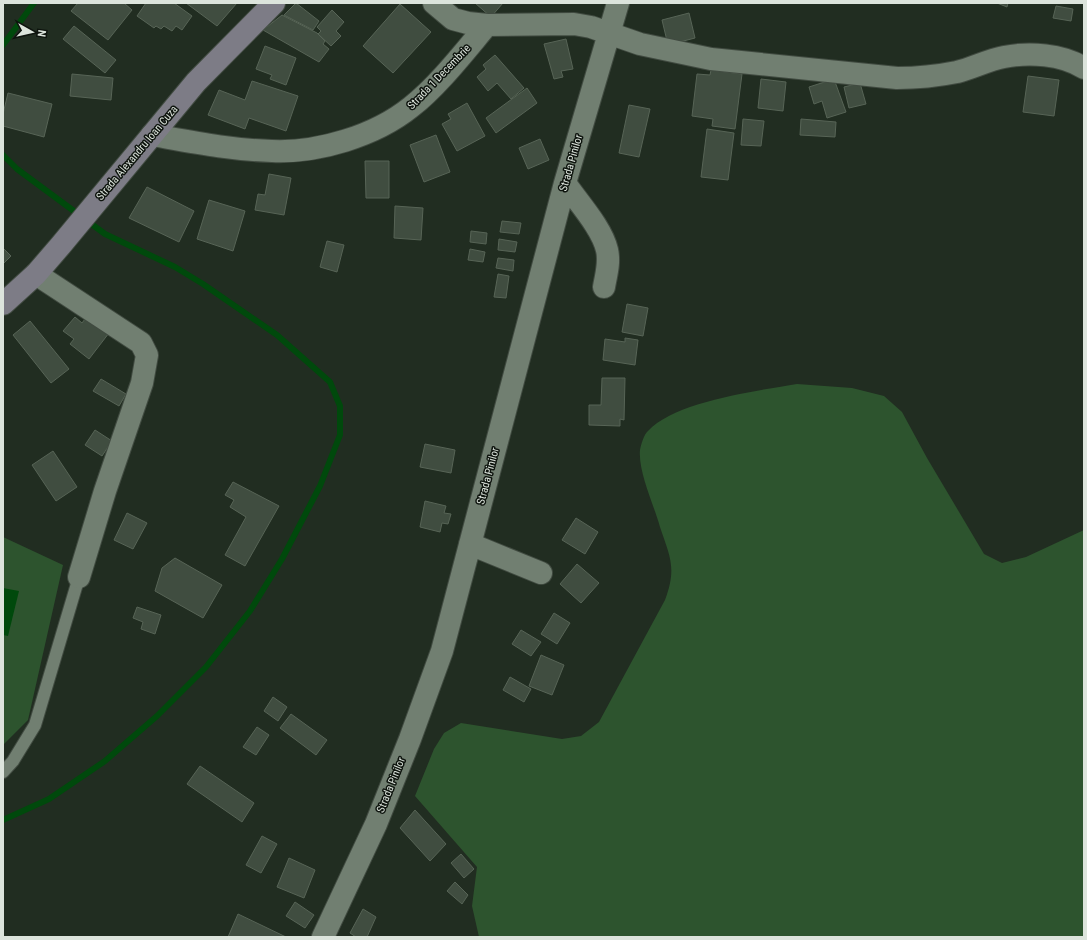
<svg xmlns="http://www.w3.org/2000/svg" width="1087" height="940" viewBox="0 0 1087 940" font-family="'Roboto Condensed',sans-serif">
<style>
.green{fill:#2d542e}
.water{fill:#00490c}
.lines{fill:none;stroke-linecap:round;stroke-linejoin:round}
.stream{stroke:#00490c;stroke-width:6}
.building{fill:#404d40;stroke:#576456}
.service-casing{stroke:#414b41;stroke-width:14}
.minor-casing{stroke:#414b41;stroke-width:24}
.secondary-casing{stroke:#414b41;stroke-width:24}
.service{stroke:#717f71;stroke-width:12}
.minor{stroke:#717f71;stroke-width:22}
.secondary{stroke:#7d7c86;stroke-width:22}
.labels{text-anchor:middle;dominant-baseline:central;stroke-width:3;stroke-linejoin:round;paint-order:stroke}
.street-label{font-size:11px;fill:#dce4dc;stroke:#0e140e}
</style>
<rect width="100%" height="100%" fill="#212d21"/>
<path class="green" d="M 797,384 L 852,388 L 884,396 L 902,412 L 927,458 L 984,554 L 1002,563 L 1026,557 L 1084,530 L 1084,937 L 479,937 L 472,906 L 477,867 L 415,796 L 434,749 L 444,733 L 461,723 L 562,739 L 581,736 L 599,722 L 665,600 C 677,568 670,557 660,527 C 654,505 638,472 640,450 C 641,445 644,434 648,431 C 676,401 757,391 797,384 Z
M 3,537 L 63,565 L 28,720 L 3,745 Z"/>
<path class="water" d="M 3,588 L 19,591 L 8,636 L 3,635 Z"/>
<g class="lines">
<path class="stream" d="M 3,45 L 34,3
M 3,155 L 17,169 L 105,234 L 175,267 L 203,284 L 277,335 L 330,382 L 340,406 L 340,435 L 320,486 L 282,559 L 250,611 L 206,667 L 157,716 L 105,761 L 49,799 L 3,820"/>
</g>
<path class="building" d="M 78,3 L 124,3 L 132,10 L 108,40 L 71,11 Z
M 146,3 L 174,3 L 192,16 L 182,30 L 176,26 L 172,31 L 164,26 L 161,29 L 156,26 L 154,28 L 137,16 Z
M 186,3 L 237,3 L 217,26 Z
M 296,3 L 319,21 L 313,30 L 284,15 Z
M 475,3 L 503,3 L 491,17 Z
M 997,3 L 1008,3 L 1007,7 Z
M 400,4 L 431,32 L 393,73 L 363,46 Z
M 1056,6 L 1073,9 L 1071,21 L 1053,18 Z
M 332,10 L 344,22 L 336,31 L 341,36 L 331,46 L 318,34 L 321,31 L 317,27 Z
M 689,13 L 695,38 L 668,45 L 662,20 Z
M 282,15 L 317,33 L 325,41 L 323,44 L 329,49 L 319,62 L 263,30 Z
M 74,26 L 116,60 L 105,73 L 63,39 Z
M 566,39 L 573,69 L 561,71 L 563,77 L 554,79 L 544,44 Z
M 265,46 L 296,58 L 286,85 L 270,79 L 272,75 L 256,69 Z
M 495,55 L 524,88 L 511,99 L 497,83 L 488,91 L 477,77 L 486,69 L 483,65 Z
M 711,70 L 742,74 L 735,129 L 712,126 L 713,119 L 692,116 L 697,74 L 710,75 Z
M 72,74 L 113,78 L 111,100 L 70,96 Z
M 1028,76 L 1059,80 L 1054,116 L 1023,112 Z
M 761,79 L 786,82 L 783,111 L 758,108 Z
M 834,79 L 846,112 L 827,118 L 822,101 L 814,104 L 809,87 Z
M 252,81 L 298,96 L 286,131 L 249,118 L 245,129 L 208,115 L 219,90 L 245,100 Z
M 860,83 L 866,104 L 849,108 L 844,87 Z
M 527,88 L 537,103 L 496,133 L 486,118 Z
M 8,93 L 52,104 L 44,137 L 3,126 L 3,114 Z
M 467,103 L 485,136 L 457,151 L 442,124 L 451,119 L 448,114 Z
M 629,105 L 650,109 L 639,157 L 619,153 Z
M 743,119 L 764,121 L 761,146 L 741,145 Z
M 801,119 L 836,122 L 835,137 L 800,135 Z
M 707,129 L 734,133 L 728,180 L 701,177 Z
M 436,135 L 450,172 L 424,182 L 410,145 Z
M 540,139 L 549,160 L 528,169 L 519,148 Z
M 365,161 L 389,161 L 389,198 L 366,198 Z
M 269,174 L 291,178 L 284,215 L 255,210 L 258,194 L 265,195 Z
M 147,187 L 194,211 L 179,242 L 129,218 Z
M 209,200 L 245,211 L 233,251 L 197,239 Z
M 395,206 L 423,208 L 421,240 L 394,238 Z
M 502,221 L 521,223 L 519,234 L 500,232 Z
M 471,231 L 487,233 L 486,244 L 470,242 Z
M 499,239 L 517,242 L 515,252 L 498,250 Z
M 327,241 L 344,245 L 337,272 L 320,267 Z
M 3,248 L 11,256 L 3,264 Z
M 470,249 L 485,252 L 483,262 L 468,260 Z
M 498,258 L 514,260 L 513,271 L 496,268 Z
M 498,274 L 509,276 L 506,298 L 494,297 Z
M 627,304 L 648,308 L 643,336 L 622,332 Z
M 88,315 L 109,333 L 89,359 L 70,344 L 74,339 L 63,331 L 75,317 L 82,323 Z
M 30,321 L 69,369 L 51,383 L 13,335 Z
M 625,338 L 638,340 L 635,365 L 603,360 L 605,339 L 625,342 Z
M 602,378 L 625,378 L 624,420 L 620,419 L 620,426 L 589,425 L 589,405 L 601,405 Z
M 101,379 L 126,394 L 119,406 L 93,391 Z
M 95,430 L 112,441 L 102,456 L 85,445 Z
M 425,444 L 455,450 L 451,473 L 420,467 Z
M 53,451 L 77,487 L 56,501 L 32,465 Z
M 233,482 L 279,506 L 245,566 L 225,555 L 246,517 L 230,507 L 234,500 L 225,495 Z
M 425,501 L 446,506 L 444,513 L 451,514 L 448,524 L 442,523 L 440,532 L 420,527 Z
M 127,513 L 147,523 L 133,549 L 114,540 Z
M 576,518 L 598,532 L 585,554 L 562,540 Z
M 175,558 L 222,585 L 203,618 L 155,591 L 162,568 Z
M 577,564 L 599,583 L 581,603 L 560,584 Z
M 137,607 L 161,615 L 155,634 L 141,629 L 143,622 L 133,618 Z
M 554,613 L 570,623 L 557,644 L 541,634 Z
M 521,630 L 541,642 L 531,656 L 512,644 Z
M 541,655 L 564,665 L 552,695 L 529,686 Z
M 510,677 L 531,689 L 524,702 L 503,690 Z
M 273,697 L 287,707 L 278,721 L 264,711 Z
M 291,714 L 327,740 L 316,755 L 280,728 Z
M 257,727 L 269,735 L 256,755 L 243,747 Z
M 200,766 L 254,803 L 242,822 L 187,784 Z
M 415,810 L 446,844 L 430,861 L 400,828 Z
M 262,836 L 277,844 L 261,873 L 246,865 Z
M 461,854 L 474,869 L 464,878 L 451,863 Z
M 289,858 L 315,870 L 304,898 L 277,887 Z
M 455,882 L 468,895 L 462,904 L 447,891 Z
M 295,902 L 314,915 L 305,928 L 286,916 Z
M 363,909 L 376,917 L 367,937 L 356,937 L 350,933 Z
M 238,914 L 286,937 L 228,937 Z"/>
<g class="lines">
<defs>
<path id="service" d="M 3,772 L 13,761 L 35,725 L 79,577"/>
<path id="minor" d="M 434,3 L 453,19 L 468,23 L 487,25 L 574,24 L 591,27 L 640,44 L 711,59 L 897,78 C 918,78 937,76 957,72 C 973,68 988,60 1004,57 C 1029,52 1062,54 1084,68
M 152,135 C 192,142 232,150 272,151 C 318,153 375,136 411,107 C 438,86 465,51 487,25
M 565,183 C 578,202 602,228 607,250 C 610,263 606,275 604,287
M 36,274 L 141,343 L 147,355 L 142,383 L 105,491 L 79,577
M 470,544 L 541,573
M 323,937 L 376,824 L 410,739 L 442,651 L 565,183 L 618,3"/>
<path id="secondary" d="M 3,304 L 36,274 L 61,245 L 196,82 L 274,3"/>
</defs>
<use href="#service" class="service-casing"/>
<use href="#minor" class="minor-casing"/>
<use href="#secondary" class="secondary-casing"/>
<use href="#service" class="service"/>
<use href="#minor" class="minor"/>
<use href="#secondary" class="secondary"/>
</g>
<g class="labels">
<g class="street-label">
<text transform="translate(439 77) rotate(-46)">Strada 1 Decembrie</text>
<text transform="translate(137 153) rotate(-50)">Strada Alexandru Ioan Cuza</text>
<text transform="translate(571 163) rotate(-74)">Strada Pinilor</text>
<text transform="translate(488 476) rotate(-75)">Strada Pinilor</text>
<text transform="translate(391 785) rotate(-68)">Strada Pinilor</text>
</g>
</g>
<rect width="1087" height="940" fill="none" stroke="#dce4dc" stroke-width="8"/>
<g transform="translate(32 32) rotate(98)" stroke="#0e140e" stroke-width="3" paint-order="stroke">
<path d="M0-3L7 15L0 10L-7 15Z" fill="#dce4dc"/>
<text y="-6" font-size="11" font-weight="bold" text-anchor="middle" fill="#dce4dc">N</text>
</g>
</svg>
